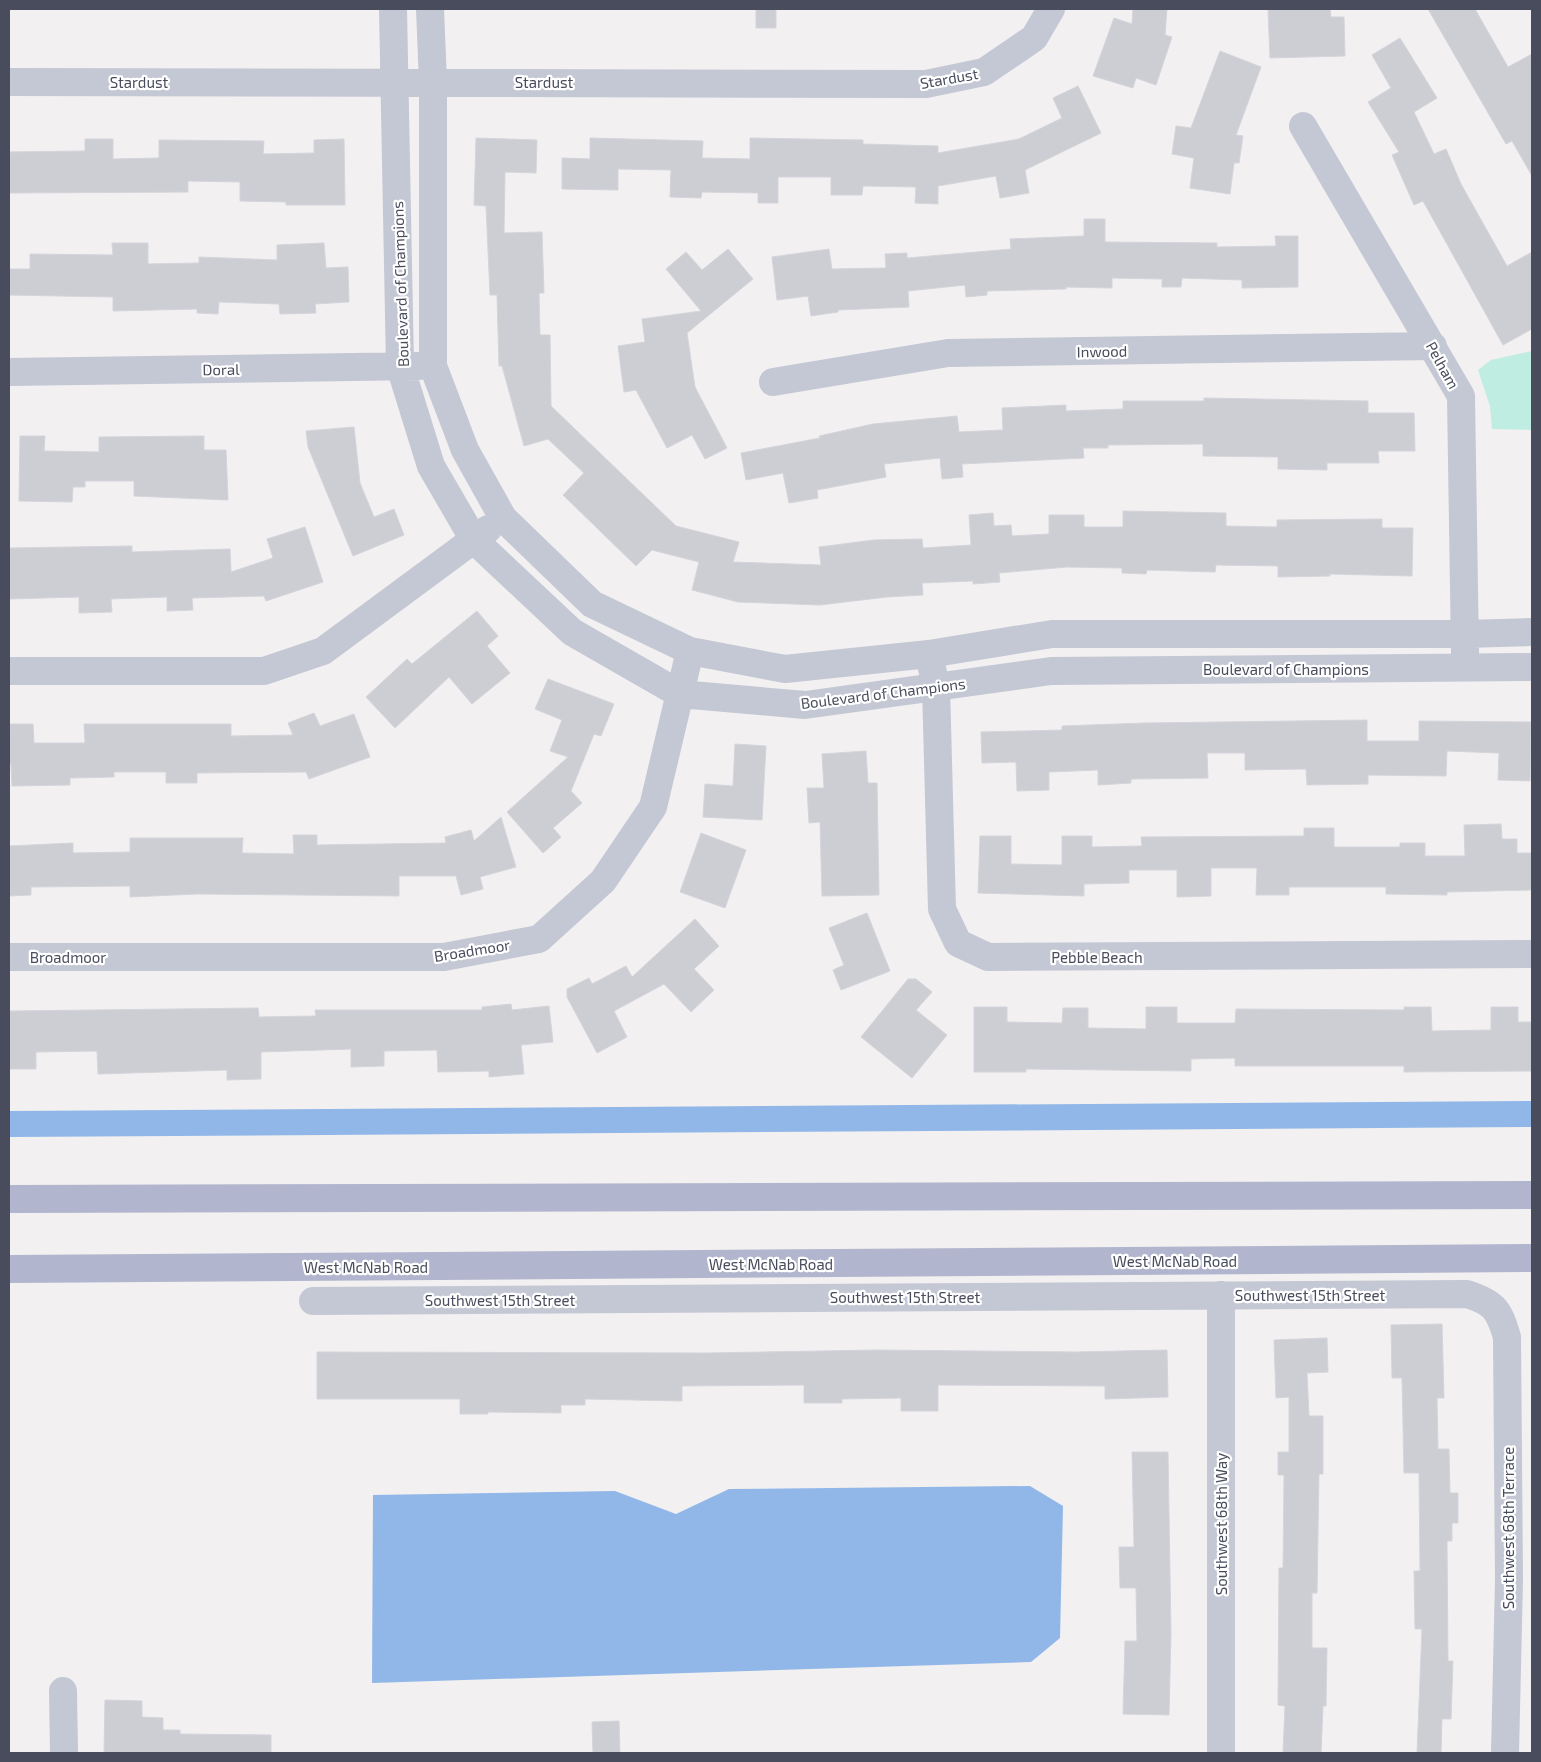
<svg xmlns="http://www.w3.org/2000/svg" width="1541" height="1762" viewBox="0 0 1541 1762" font-family="'Exo 2',sans-serif">
<style>
.green{fill:#c0ede1}
.water{fill:#90b7e8}
.lines{fill:none;stroke-linecap:round;stroke-linejoin:round}
.canal{stroke:#90b7e8;stroke-width:26}
.building{fill:#cdced4;stroke:#d4d4db}
.minor{stroke:#c4c7d4;stroke-width:28}
.major{stroke:#b1b5cd;stroke-width:28}
.labels{text-anchor:middle;dominant-baseline:central;stroke-width:4.5;stroke-linejoin:round;paint-order:stroke}
.street-label{font-size:15px;fill:#484c5c;stroke:#fff}
</style>
<rect width="100%" height="100%" fill="#f2f0f0"/>
<path class="green" d="M 1532,351 L 1532,430 L 1492,429 L 1490,406 L 1478,370 L 1491,360 Z"/>
<path class="water" d="M 1030,1486 L 1063,1506 L 1060,1638 L 1031,1662 L 372,1683 L 373,1495 L 615,1491 L 676,1514 L 729,1489 Z"/>
<g class="lines">
<path class="canal" d="M 9,1124 L 1532,1114"/>
</g>
<path class="building" d="M 756,9 L 776,9 L 776,28 L 756,28 Z
M 1133,9 L 1167,9 L 1165,35 L 1172,37 L 1156,85 L 1136,78 L 1133,88 L 1093,76 L 1114,18 L 1132,24 Z
M 1268,9 L 1330,9 L 1331,17 L 1344,17 L 1345,56 L 1270,58 Z
M 1428,9 L 1475,9 L 1508,67 L 1532,54 L 1532,176 L 1512,141 L 1506,144 Z
M 1400,38 L 1437,98 L 1414,112 L 1434,154 L 1446,149 L 1461,184 L 1507,266 L 1532,252 L 1532,329 L 1503,345 L 1423,201 L 1414,205 L 1392,155 L 1399,152 L 1368,102 L 1391,88 L 1372,55 Z
M 1220,51 L 1261,67 L 1236,135 L 1243,136 L 1239,163 L 1234,163 L 1230,194 L 1190,188 L 1194,158 L 1172,154 L 1176,126 L 1191,128 Z
M 1078,86 L 1101,133 L 1025,170 L 1029,193 L 1000,198 L 996,176 L 938,186 L 938,204 L 915,203 L 916,187 L 863,186 L 862,195 L 831,195 L 831,177 L 778,177 L 778,203 L 758,203 L 758,193 L 702,192 L 701,198 L 670,197 L 671,170 L 618,169 L 618,190 L 562,189 L 562,158 L 590,159 L 590,138 L 703,141 L 702,158 L 750,159 L 750,138 L 863,140 L 863,144 L 938,146 L 938,153 L 1019,139 L 1062,118 L 1053,98 Z
M 476,138 L 537,140 L 536,173 L 505,172 L 504,233 L 542,232 L 544,293 L 539,293 L 540,335 L 550,335 L 551,406 L 676,526 L 739,542 L 733,562 L 821,565 L 819,547 L 874,540 L 922,539 L 923,548 L 971,545 L 969,515 L 993,513 L 994,526 L 1011,525 L 1012,536 L 1049,534 L 1049,515 L 1084,515 L 1084,527 L 1123,527 L 1123,511 L 1226,513 L 1226,526 L 1277,527 L 1277,520 L 1382,519 L 1382,528 L 1413,528 L 1412,576 L 1330,574 L 1330,576 L 1278,577 L 1278,566 L 1216,565 L 1215,572 L 1147,570 L 1146,574 L 1122,573 L 1122,568 L 1067,567 L 999,573 L 1000,582 L 973,584 L 973,581 L 922,583 L 923,595 L 887,597 L 820,605 L 738,602 L 692,590 L 699,562 L 652,550 L 636,566 L 563,495 L 584,473 L 548,439 L 524,446 L 502,366 L 499,366 L 497,295 L 490,295 L 486,206 L 474,205 Z
M 85,139 L 113,139 L 113,159 L 159,158 L 159,140 L 264,141 L 263,154 L 314,153 L 314,140 L 344,139 L 345,205 L 286,205 L 286,202 L 240,201 L 240,182 L 188,181 L 188,192 L 9,193 L 9,152 L 85,151 Z
M 1084,219 L 1105,219 L 1105,242 L 1217,243 L 1217,247 L 1276,246 L 1275,236 L 1298,236 L 1298,287 L 1242,288 L 1242,280 L 1182,278 L 1181,287 L 1162,287 L 1162,279 L 1112,278 L 1112,288 L 1066,287 L 1066,289 L 987,291 L 987,295 L 966,297 L 965,285 L 908,291 L 909,307 L 838,310 L 838,312 L 811,316 L 808,296 L 777,300 L 772,257 L 829,249 L 832,269 L 886,268 L 885,254 L 907,253 L 907,258 L 1011,249 L 1010,239 L 1084,236 Z
M 112,243 L 148,243 L 148,264 L 199,263 L 199,257 L 277,260 L 277,245 L 324,243 L 326,268 L 348,267 L 349,302 L 315,304 L 316,313 L 280,314 L 279,304 L 219,302 L 218,314 L 197,313 L 197,309 L 113,311 L 113,297 L 9,295 L 9,269 L 30,269 L 30,254 L 113,255 Z
M 728,249 L 753,279 L 687,333 L 695,387 L 727,448 L 705,459 L 692,435 L 667,448 L 636,390 L 624,392 L 618,346 L 645,342 L 642,319 L 701,311 L 666,269 L 686,252 L 702,270 Z
M 1204,398 L 1368,401 L 1368,413 L 1414,413 L 1415,451 L 1378,451 L 1379,463 L 1327,463 L 1327,470 L 1278,469 L 1278,457 L 1203,456 L 1203,444 L 1108,445 L 1108,448 L 1083,448 L 1084,458 L 962,464 L 963,477 L 942,479 L 940,458 L 884,464 L 886,477 L 817,490 L 818,498 L 789,503 L 783,473 L 746,480 L 741,453 L 820,438 L 819,436 L 873,424 L 957,416 L 959,432 L 1003,430 L 1002,408 L 1066,405 L 1066,411 L 1123,409 L 1123,401 L 1204,401 Z
M 354,427 L 360,483 L 374,517 L 394,509 L 404,535 L 353,556 L 308,447 L 306,431 Z
M 20,436 L 45,436 L 44,451 L 99,452 L 99,437 L 204,436 L 204,450 L 226,450 L 228,500 L 134,496 L 134,481 L 85,481 L 85,487 L 73,487 L 72,502 L 19,501 Z
M 305,527 L 323,582 L 266,601 L 264,596 L 192,598 L 193,610 L 167,611 L 167,597 L 111,599 L 112,612 L 79,613 L 79,597 L 9,599 L 9,548 L 132,546 L 132,552 L 230,549 L 231,572 L 273,558 L 267,539 Z
M 477,611 L 498,636 L 487,646 L 510,673 L 472,704 L 449,677 L 395,728 L 366,697 L 407,659 L 412,664 Z
M 548,679 L 614,704 L 601,736 L 594,734 L 571,791 L 582,803 L 553,828 L 561,837 L 543,853 L 507,812 L 568,757 L 550,751 L 562,720 L 535,709 Z
M 314,713 L 320,726 L 354,714 L 370,757 L 309,779 L 306,772 L 197,773 L 197,783 L 166,783 L 166,772 L 114,772 L 114,777 L 70,778 L 70,785 L 12,786 L 11,764 L 9,764 L 10,724 L 33,724 L 34,743 L 85,743 L 84,724 L 231,724 L 231,736 L 293,735 L 288,723 Z
M 1367,720 L 1367,741 L 1419,741 L 1419,721 L 1531,722 L 1530,781 L 1498,780 L 1499,753 L 1447,751 L 1446,776 L 1368,775 L 1368,784 L 1307,785 L 1306,769 L 1245,770 L 1245,753 L 1207,753 L 1208,778 L 1131,779 L 1131,783 L 1098,785 L 1098,770 L 1049,772 L 1049,790 L 1017,791 L 1016,762 L 982,763 L 981,732 L 1062,730 L 1062,726 L 1145,723 Z
M 735,744 L 766,746 L 762,820 L 703,817 L 705,784 L 733,786 Z
M 866,751 L 868,783 L 877,783 L 879,895 L 822,896 L 820,822 L 809,823 L 807,788 L 824,788 L 822,754 Z
M 501,817 L 516,867 L 480,877 L 483,889 L 461,895 L 456,876 L 399,876 L 399,896 L 197,894 L 130,897 L 130,886 L 31,887 L 31,895 L 9,896 L 9,846 L 73,843 L 73,853 L 130,852 L 130,838 L 243,838 L 242,853 L 294,854 L 293,835 L 317,835 L 317,845 L 446,843 L 445,837 L 471,830 L 474,841 Z
M 1501,824 L 1502,839 L 1517,839 L 1517,853 L 1532,853 L 1532,890 L 1447,892 L 1447,895 L 1386,894 L 1386,887 L 1289,887 L 1289,895 L 1256,895 L 1257,868 L 1211,868 L 1211,896 L 1177,897 L 1177,870 L 1129,870 L 1129,883 L 1084,884 L 1084,896 L 978,893 L 980,836 L 1011,836 L 1011,864 L 1062,865 L 1062,836 L 1092,836 L 1092,847 L 1142,846 L 1141,837 L 1304,836 L 1304,828 L 1334,828 L 1334,847 L 1400,847 L 1400,843 L 1425,843 L 1425,856 L 1465,856 L 1464,825 Z
M 701,833 L 746,850 L 725,908 L 680,892 Z
M 867,913 L 890,971 L 841,990 L 833,970 L 844,965 L 829,928 Z
M 695,919 L 719,946 L 694,969 L 714,990 L 691,1012 L 664,984 L 614,1011 L 627,1037 L 597,1053 L 567,997 L 567,989 L 589,978 L 592,984 L 626,966 L 632,977 Z
M 908,979 L 916,979 L 932,992 L 916,1010 L 947,1035 L 912,1078 L 861,1037 Z
M 511,1004 L 512,1010 L 549,1006 L 553,1042 L 521,1045 L 524,1074 L 489,1077 L 489,1071 L 438,1072 L 437,1050 L 384,1051 L 384,1066 L 351,1067 L 351,1049 L 261,1052 L 261,1079 L 227,1080 L 227,1070 L 98,1074 L 97,1051 L 36,1052 L 36,1069 L 9,1069 L 9,1011 L 258,1008 L 259,1017 L 316,1016 L 315,1010 L 482,1010 L 482,1007 Z
M 974,1007 L 1007,1007 L 1007,1022 L 1062,1023 L 1063,1008 L 1088,1008 L 1088,1028 L 1146,1029 L 1146,1007 L 1177,1007 L 1177,1023 L 1235,1023 L 1236,1009 L 1404,1010 L 1404,1007 L 1431,1007 L 1432,1031 L 1491,1030 L 1491,1007 L 1518,1007 L 1518,1022 L 1532,1022 L 1532,1071 L 1404,1072 L 1404,1066 L 1235,1066 L 1235,1058 L 1191,1059 L 1191,1071 L 1026,1069 L 1026,1072 L 974,1072 Z
M 1442,1324 L 1444,1398 L 1437,1398 L 1438,1449 L 1449,1449 L 1450,1493 L 1458,1493 L 1458,1523 L 1452,1523 L 1452,1541 L 1447,1541 L 1448,1661 L 1453,1661 L 1451,1719 L 1442,1719 L 1441,1753 L 1417,1753 L 1422,1629 L 1415,1629 L 1414,1571 L 1420,1571 L 1419,1473 L 1404,1473 L 1402,1378 L 1392,1378 L 1391,1325 Z
M 1327,1338 L 1328,1372 L 1307,1373 L 1309,1416 L 1323,1416 L 1323,1474 L 1319,1474 L 1317,1593 L 1312,1593 L 1312,1648 L 1327,1648 L 1326,1706 L 1323,1706 L 1321,1753 L 1283,1753 L 1285,1706 L 1278,1705 L 1279,1568 L 1283,1568 L 1284,1475 L 1278,1475 L 1278,1452 L 1289,1452 L 1289,1397 L 1276,1398 L 1274,1340 Z
M 877,1350 L 1077,1352 L 1167,1350 L 1168,1397 L 1105,1399 L 1105,1386 L 938,1385 L 938,1411 L 901,1411 L 901,1398 L 842,1399 L 842,1403 L 804,1403 L 804,1385 L 682,1386 L 682,1401 L 585,1399 L 585,1405 L 561,1405 L 561,1413 L 488,1412 L 488,1414 L 460,1414 L 460,1399 L 317,1399 L 317,1352 L 707,1353 Z
M 1132,1452 L 1168,1452 L 1171,1632 L 1169,1715 L 1123,1714 L 1125,1641 L 1137,1641 L 1136,1588 L 1120,1588 L 1119,1547 L 1134,1547 Z
M 105,1700 L 142,1701 L 142,1717 L 163,1718 L 163,1730 L 180,1730 L 180,1734 L 271,1735 L 271,1753 L 104,1753 Z
M 619,1721 L 620,1753 L 593,1753 L 592,1722 Z"/>
<g class="lines">
<path class="minor" d="M 393,9 L 400,366 L 431,466 L 474,540 L 572,632 L 680,694 L 805,705 L 1051,671 L 1532,667
M 430,9 L 433,82 L 433,366 L 465,450 L 503,518 L 592,604 L 690,651 L 785,669 L 929,654 L 1052,634 L 1464,634 L 1532,632
M 9,82 L 926,84 L 984,72 L 1034,38 L 1051,9
M 1303,126 L 1461,396 L 1465,652
M 9,372 L 419,366
M 773,382 L 948,353 L 1433,346
M 932,668 L 936,687 L 942,909 L 958,943 L 988,957 L 1532,954
M 9,671 L 264,671 L 323,651 L 488,529
M 9,957 L 444,957 L 539,939 L 603,881 L 653,807 L 690,651
M 313,1301 L 1467,1294 C 1495,1303 1499,1310 1507,1337 L 1509,1580 L 1505,1753
M 63,1691 L 64,1753
M 1221,1753 L 1221,1295"/>
<path class="major" d="M 9,1199 L 1532,1195
M 9,1269 L 1532,1258"/>
</g>
<g class="labels">
<g class="street-label">
<text transform="translate(949 78) rotate(-10)">Stardust</text>
<text x="139" y="82">Stardust</text>
<text x="544" y="82">Stardust</text>
<text transform="translate(400 284) rotate(-92)">Boulevard of Champions</text>
<text transform="translate(1102 351) rotate(-1)">Inwood</text>
<text transform="translate(1443 365) rotate(61)">Pelham</text>
<text transform="translate(221 369) rotate(-1)">Doral</text>
<text x="1286" y="669">Boulevard of Champions</text>
<text transform="translate(883 693) rotate(-7)">Boulevard of Champions</text>
<text transform="translate(472 950) rotate(-9)">Broadmoor</text>
<text x="68" y="957">Broadmoor</text>
<text x="1097" y="957">Pebble Beach</text>
<text x="1175" y="1261">West McNab Road</text>
<text x="771" y="1264">West McNab Road</text>
<text x="366" y="1267">West McNab Road</text>
<text x="1310" y="1295">Southwest 15th Street</text>
<text x="905" y="1297">Southwest 15th Street</text>
<text x="500" y="1300">Southwest 15th Street</text>
<text transform="translate(1221 1524) rotate(-90)">Southwest 68th Way</text>
<text transform="translate(1508 1528) rotate(-90)">Southwest 68th Terrace</text>
</g>
</g>
<rect width="1541" height="1762" fill="none" stroke="#484c5c" stroke-width="20"/>
</svg>
